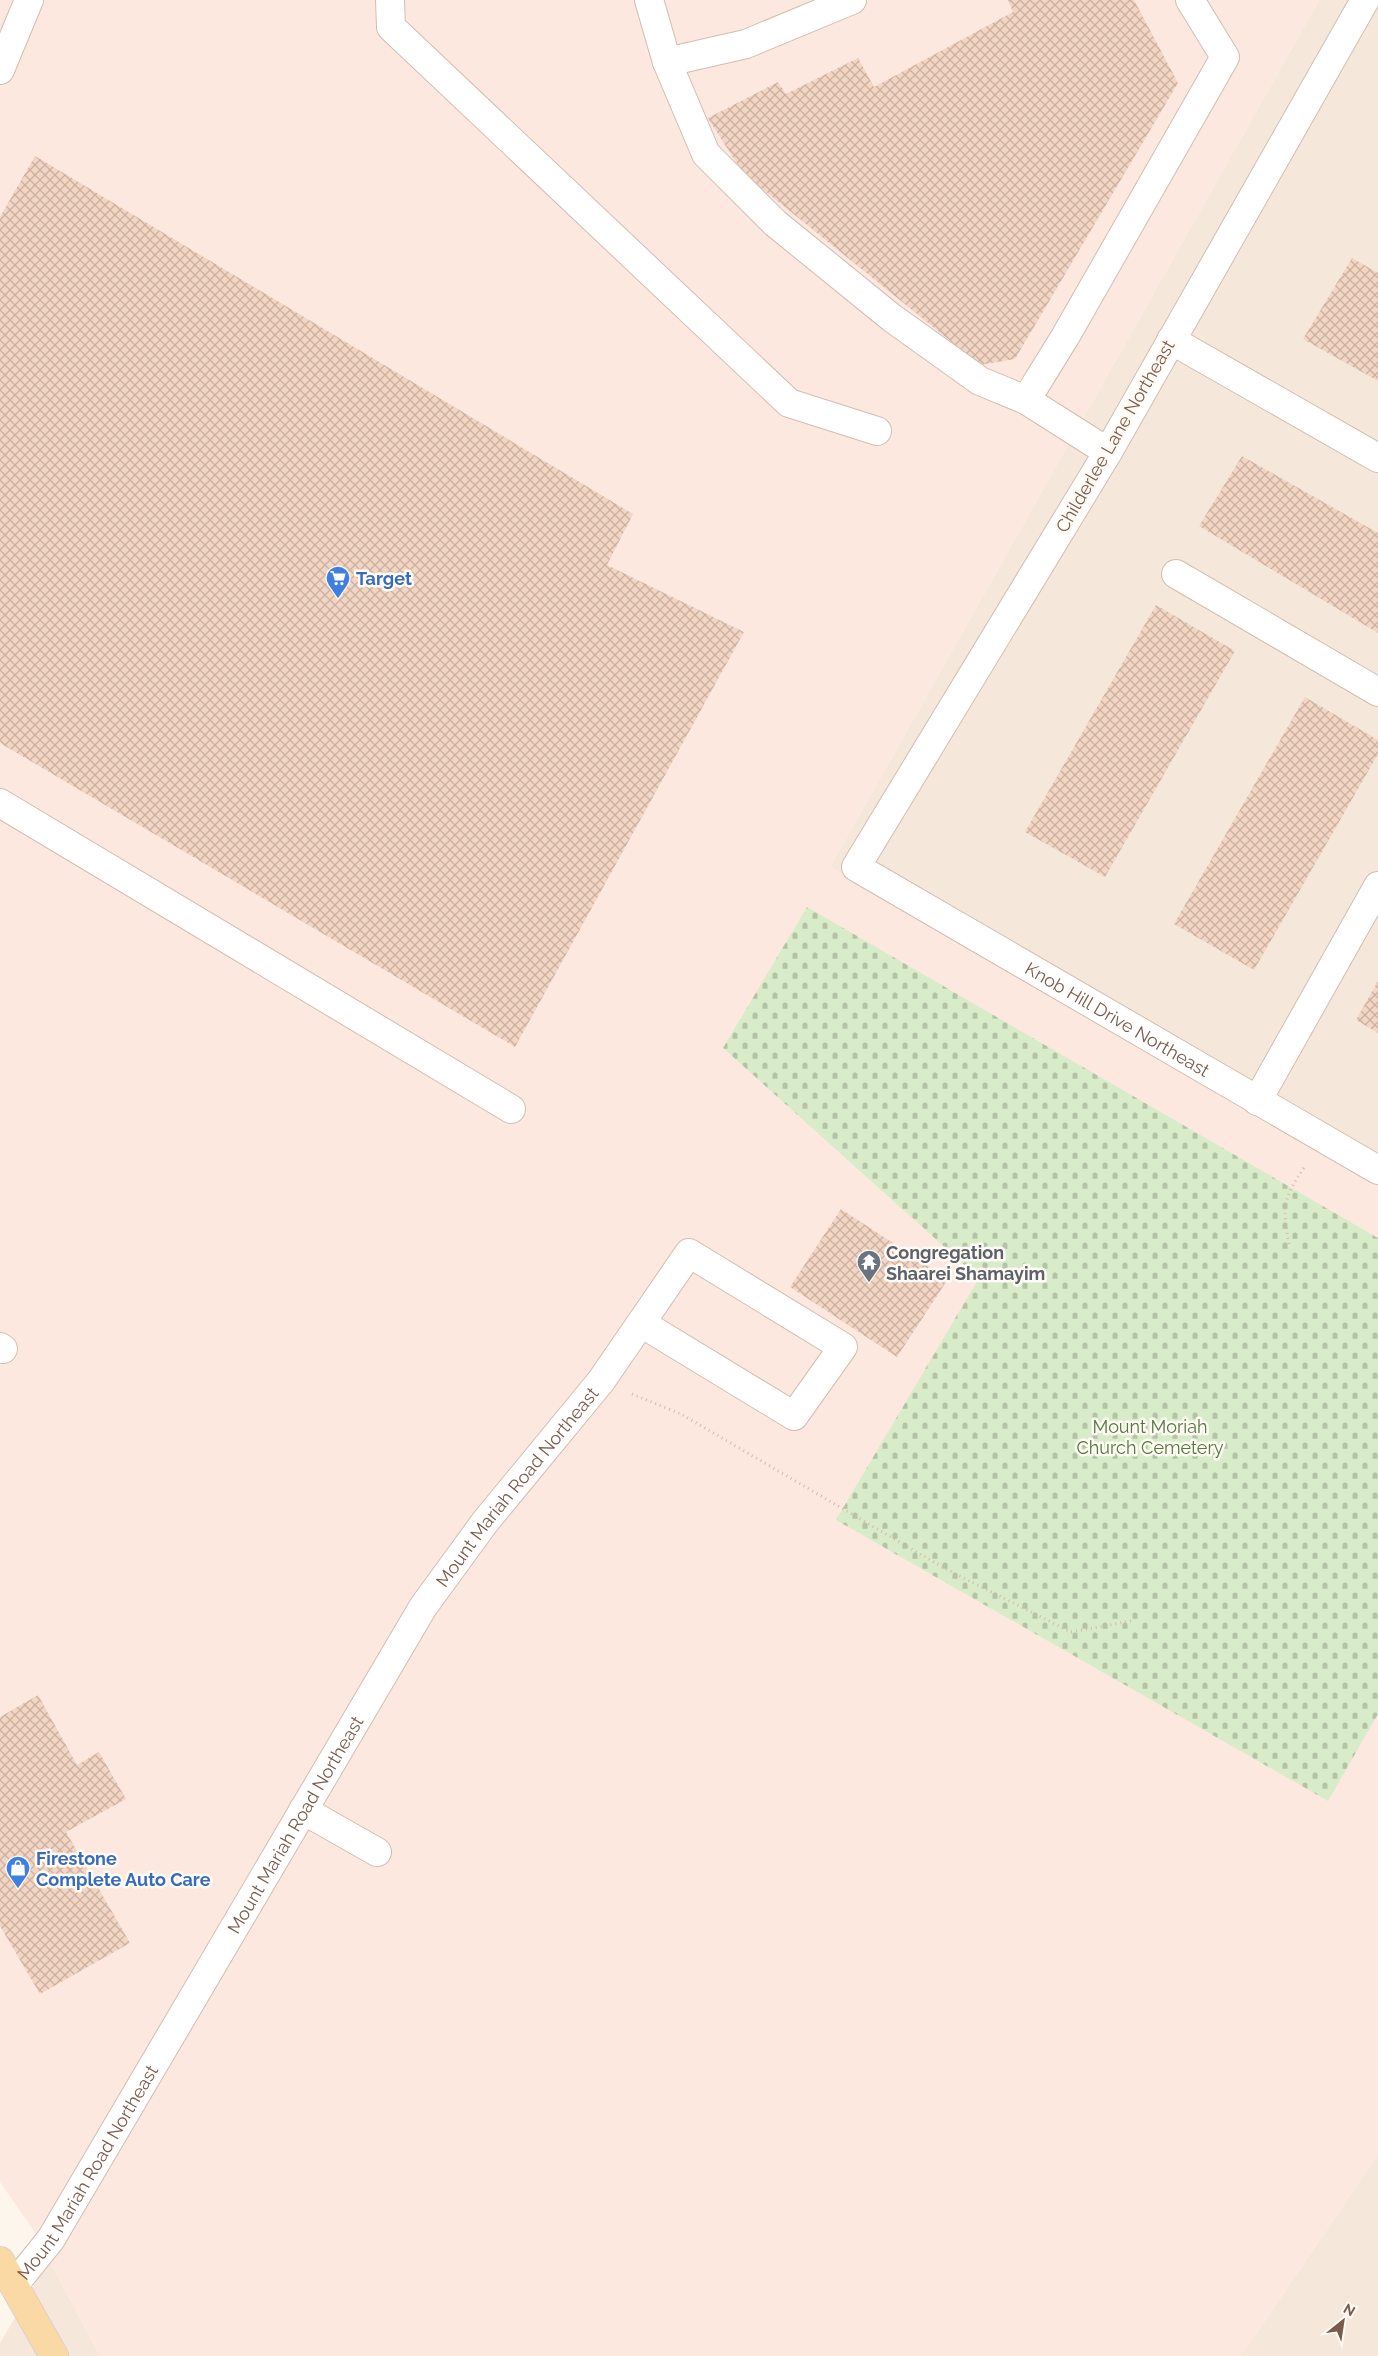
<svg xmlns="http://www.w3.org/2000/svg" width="1378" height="2356" viewBox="0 0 1378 2356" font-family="Raleway,sans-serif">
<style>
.residential{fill:#f5e8da}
.commercial{fill:#fde8e0}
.cemetery{fill:url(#cemetery-stones)}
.building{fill:url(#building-cross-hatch)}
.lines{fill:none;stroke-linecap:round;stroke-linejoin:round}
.minor-casing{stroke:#d1beb0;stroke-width:30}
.major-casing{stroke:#dad1cd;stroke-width:30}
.path{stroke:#d9b8a5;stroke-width:3;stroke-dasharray:1 4;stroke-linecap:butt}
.minor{stroke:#fff;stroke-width:28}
.major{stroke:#fbd9a5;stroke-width:28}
.labels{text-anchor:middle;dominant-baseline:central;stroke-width:5;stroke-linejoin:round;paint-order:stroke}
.street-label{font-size:18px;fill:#7a5c4d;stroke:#fffaf3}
.shop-label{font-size:18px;font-weight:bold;fill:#366cbe;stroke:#fffaf3;text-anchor:start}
.worship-label{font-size:18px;font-weight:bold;fill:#5b616d;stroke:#fffaf3;text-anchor:start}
.park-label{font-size:18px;fill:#537a41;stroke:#fffaf3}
</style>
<defs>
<pattern id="cemetery-stones" width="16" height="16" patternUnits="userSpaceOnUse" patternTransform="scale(1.25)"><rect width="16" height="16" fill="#d8ecc9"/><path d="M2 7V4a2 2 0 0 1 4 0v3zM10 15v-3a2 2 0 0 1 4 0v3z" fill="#b4c2a5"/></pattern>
<pattern id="building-cross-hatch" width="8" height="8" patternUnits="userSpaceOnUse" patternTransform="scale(1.25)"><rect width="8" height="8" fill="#f3d5c3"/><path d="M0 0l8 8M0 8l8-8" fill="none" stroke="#cab0a1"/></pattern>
</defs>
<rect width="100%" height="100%" fill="#fdf6ec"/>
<path class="residential" d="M 1319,0 L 1378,0 L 1378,1182 L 1252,1112 L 830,867 Z
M 1378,2154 L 1378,2356 L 1241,2356 Z
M 49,2260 L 100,2356 L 0,2356 L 0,2343 Z"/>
<path class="commercial" d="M 0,0 L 1319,0 L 830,867 L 1252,1112 L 1378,1182 L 1378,2154 L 1241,2356 L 100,2356 L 49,2260 L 51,2256 L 0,2182 Z"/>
<path class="cemetery" d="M 807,907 L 1378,1238 L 1378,1714 L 1328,1801 L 836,1520 L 979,1278 L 723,1048 Z"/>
<path class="building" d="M 1008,0 L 1134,0 L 1178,83 L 1015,359 L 980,365 L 743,173 L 708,118 L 778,82 L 786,94 L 858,58 L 874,87 L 1013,12 Z
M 35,156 L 633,514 L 607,565 L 744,632 L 515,1047 L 0,743 L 0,217 Z
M 1352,258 L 1378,273 L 1378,381 L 1303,339 Z
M 1242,456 L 1378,533 L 1378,633 L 1199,526 Z
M 1156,605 L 1235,651 L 1105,877 L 1025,832 Z
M 1305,697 L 1378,740 L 1378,754 L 1254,970 L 1174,924 Z
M 1378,981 L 1378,1033 L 1356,1020 Z
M 841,1209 L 948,1279 L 897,1357 L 790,1287 Z
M 38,1695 L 77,1765 L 99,1752 L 126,1799 L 66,1832 L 130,1943 L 40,1994 L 0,1926 L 0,1717 Z"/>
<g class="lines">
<defs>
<g id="minor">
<path d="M 390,0 L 391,27 L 789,403 L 877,431"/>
<path d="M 649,0 L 667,62 L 706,154 L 775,223 L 892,318 L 980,381 L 1026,400 L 1108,452"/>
<path id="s1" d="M 1365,0 L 1108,452 L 856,867 L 1378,1170"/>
<path d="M 667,62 L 746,44 L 852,0"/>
<path d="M 0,70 L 29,0"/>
<path d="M 1171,340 L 1378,458"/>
<path d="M 1026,400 L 1065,337 L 1225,57 L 1190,0"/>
<path d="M 1176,574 L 1378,692"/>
<path d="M 0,803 L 511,1109"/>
<path d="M 1257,1101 L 1378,886"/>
<path d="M 0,1347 L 3,1349"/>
<path d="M 303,1810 L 377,1852"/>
<path id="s2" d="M 14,2285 L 51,2239 L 423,1607 L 485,1522 L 601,1381 L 689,1253 L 843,1347 L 794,1416 L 641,1323"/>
</g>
<path id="major" d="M 0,2261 L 54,2356"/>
</defs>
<use href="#minor" class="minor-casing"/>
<use href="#major" class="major-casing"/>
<path class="path" d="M 1289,1244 C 1282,1205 1283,1199 1305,1166
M 632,1394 L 681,1414 L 944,1568 L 1071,1632 L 1131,1621"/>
<use href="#minor" class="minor"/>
<use href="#major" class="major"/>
</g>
<defs>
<symbol id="supermarket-pin" viewBox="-11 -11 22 30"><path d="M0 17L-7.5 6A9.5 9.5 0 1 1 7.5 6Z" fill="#3f7fe0" stroke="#fffaf3"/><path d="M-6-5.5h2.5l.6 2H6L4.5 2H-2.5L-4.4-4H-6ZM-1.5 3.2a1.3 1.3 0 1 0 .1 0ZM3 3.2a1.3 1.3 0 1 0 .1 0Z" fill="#fff"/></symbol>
<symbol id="temple-pin" viewBox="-11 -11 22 30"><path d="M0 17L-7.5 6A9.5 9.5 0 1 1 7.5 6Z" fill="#6b7280" stroke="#fffaf3"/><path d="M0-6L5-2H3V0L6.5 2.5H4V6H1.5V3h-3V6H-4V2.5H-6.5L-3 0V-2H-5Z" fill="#fff"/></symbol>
<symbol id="shop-pin" viewBox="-11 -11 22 30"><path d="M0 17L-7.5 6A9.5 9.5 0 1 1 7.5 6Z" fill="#3f7fe0" stroke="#fffaf3"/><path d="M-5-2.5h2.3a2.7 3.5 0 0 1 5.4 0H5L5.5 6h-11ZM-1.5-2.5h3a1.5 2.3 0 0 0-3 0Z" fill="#fff"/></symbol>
</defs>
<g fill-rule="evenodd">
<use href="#supermarket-pin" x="324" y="564" width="28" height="38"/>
<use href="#temple-pin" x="855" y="1248" width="28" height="38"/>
<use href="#shop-pin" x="4" y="1854" width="28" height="38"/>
</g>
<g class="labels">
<g class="street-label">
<text transform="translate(1115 436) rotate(-60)">Childerlee Lane Northeast</text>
<text stroke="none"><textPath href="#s1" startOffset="1308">Knob Hill Drive Northeast</textPath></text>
<text stroke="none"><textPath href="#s2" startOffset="945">Mount Mariah Road Northeast</textPath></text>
<text stroke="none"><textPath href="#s2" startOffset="540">Mount Mariah Road Northeast</textPath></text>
<text stroke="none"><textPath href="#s2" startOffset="135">Mount Mariah Road Northeast</textPath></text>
</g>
<g class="shop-label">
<text x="356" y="578">Target</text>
<text x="36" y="1858">Firestone<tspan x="36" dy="21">Complete Auto Care</tspan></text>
</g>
<g class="worship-label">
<text x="886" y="1252">Congregation<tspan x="886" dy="21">Shaarei Shamayim</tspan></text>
</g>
<g class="park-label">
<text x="1150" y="1426">Mount Moriah<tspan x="1150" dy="21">Church Cemetery</tspan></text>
</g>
</g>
<g transform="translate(1343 2321) rotate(30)" stroke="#fffaf3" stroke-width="4" paint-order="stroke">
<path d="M0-4L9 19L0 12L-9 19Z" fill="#7a5c4d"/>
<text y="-8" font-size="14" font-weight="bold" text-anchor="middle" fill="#7a5c4d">N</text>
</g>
</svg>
